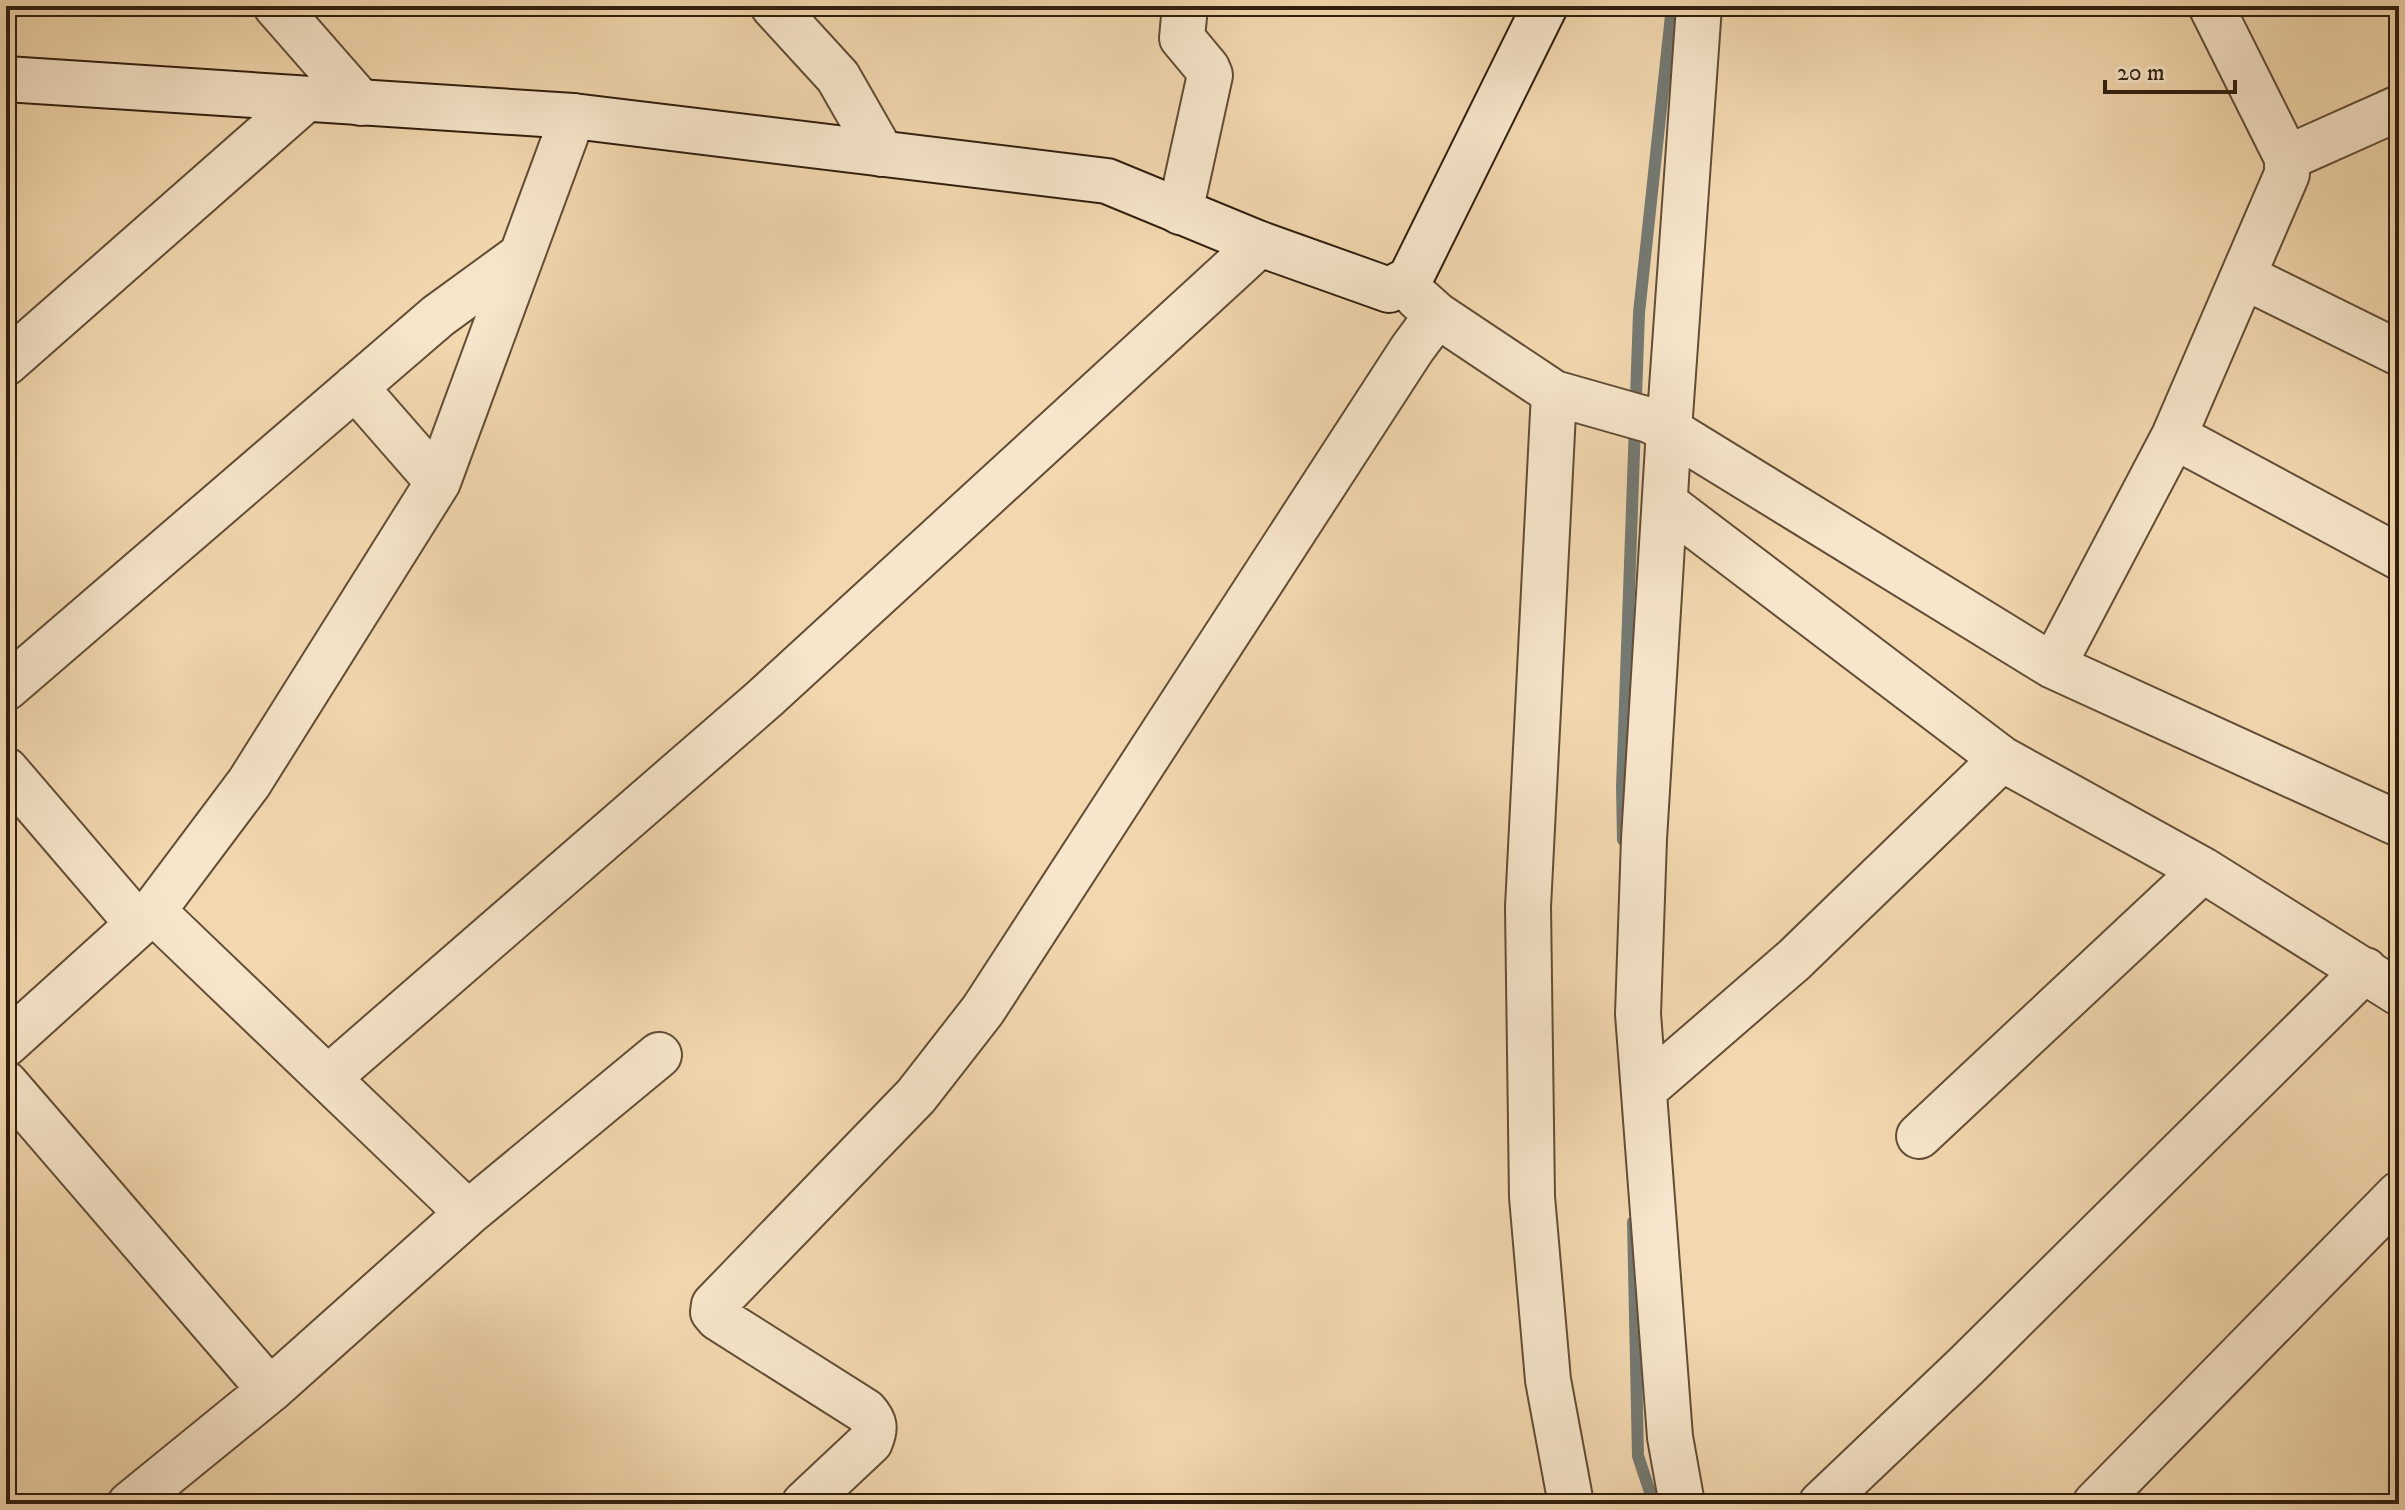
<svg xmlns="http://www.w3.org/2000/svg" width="2405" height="1510" viewBox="0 0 2405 1510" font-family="'IM FELL DW Pica',serif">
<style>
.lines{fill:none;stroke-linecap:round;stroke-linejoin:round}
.stream{stroke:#747a73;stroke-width:12}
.street-casing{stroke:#624d36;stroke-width:48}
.secondary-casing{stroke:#311f0e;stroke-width:48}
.street{stroke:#f7e6cb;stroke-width:44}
.secondary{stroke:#f7e6cb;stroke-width:44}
</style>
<rect width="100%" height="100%" fill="#f3d8af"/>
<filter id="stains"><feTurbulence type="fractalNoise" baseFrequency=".0025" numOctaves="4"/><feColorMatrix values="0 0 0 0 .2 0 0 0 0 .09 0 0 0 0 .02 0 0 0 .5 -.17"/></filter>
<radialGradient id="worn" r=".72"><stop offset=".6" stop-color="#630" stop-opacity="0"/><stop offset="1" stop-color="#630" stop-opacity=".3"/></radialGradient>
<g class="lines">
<path class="stream" d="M 1623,840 L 1622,787 L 1639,313 L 1672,6
M 1633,1222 L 1638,1456 L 1654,1504"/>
<defs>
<path id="street" d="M 276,6 L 361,103
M 773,6 L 838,77 L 882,154
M 2211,6 L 2287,158
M 1180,212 L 1210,75 L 1207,68 L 1182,38 L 1185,6
M 2243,276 L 2399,353
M 1417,297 L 1437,315 L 1554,393 L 1649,420 L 1669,430 L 2053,666 L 2399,824
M 6,363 L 306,99
M 355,387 L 438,482
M 1554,393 L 1528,907 L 1532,1197 L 1548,1380 L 1571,1504
M 2174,436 L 2399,557
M 1665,503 L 2002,759 L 2203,870 L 2399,993
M 2053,666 L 2174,436 L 2287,174 L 2287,158 L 2399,108
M 6,688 L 438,316 L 519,257
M 6,770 L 138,924
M 153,911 L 468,1213
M 6,1044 L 153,911 L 249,783 L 438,482 L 573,116
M 328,1078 L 764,699 L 1260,244
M 6,1084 L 270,1390
M 1645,1089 L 1794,960 L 2002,759
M 1919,1136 L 2203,870
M 130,1504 L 270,1390 L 468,1213 L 659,1055
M 804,1504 L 870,1442 C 876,1428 875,1422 865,1411 L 718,1318 L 713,1312 L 714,1305 L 916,1096 L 983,1010 L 1412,349 L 1437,315
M 1682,1504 L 1670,1437 L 1638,1014 L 1644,839 L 1669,430 L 1699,6
M 1821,1504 L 1966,1366 L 2365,970
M 2095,1504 L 2399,1194"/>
<path id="secondary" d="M 6,79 L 573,116 L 1107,181 L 1260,244 L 1389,290 L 1410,279 L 1545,6"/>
</defs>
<use href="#street" class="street-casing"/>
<use href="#secondary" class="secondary-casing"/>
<use href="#street" class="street"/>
<use href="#secondary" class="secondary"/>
</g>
<rect width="2405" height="1510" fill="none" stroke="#f3d8af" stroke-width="32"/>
<rect x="8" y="8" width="2389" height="1494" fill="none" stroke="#311f0e" stroke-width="4"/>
<rect x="16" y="16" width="2373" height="1478" fill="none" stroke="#311f0e" stroke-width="2"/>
<path d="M2105 80v12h130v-12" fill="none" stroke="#311f0e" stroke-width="4"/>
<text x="2117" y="80" font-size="24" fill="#311f0e" stroke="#f7e6cb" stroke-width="6" paint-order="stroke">20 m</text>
<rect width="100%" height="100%" filter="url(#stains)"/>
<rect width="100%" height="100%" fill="url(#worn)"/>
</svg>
